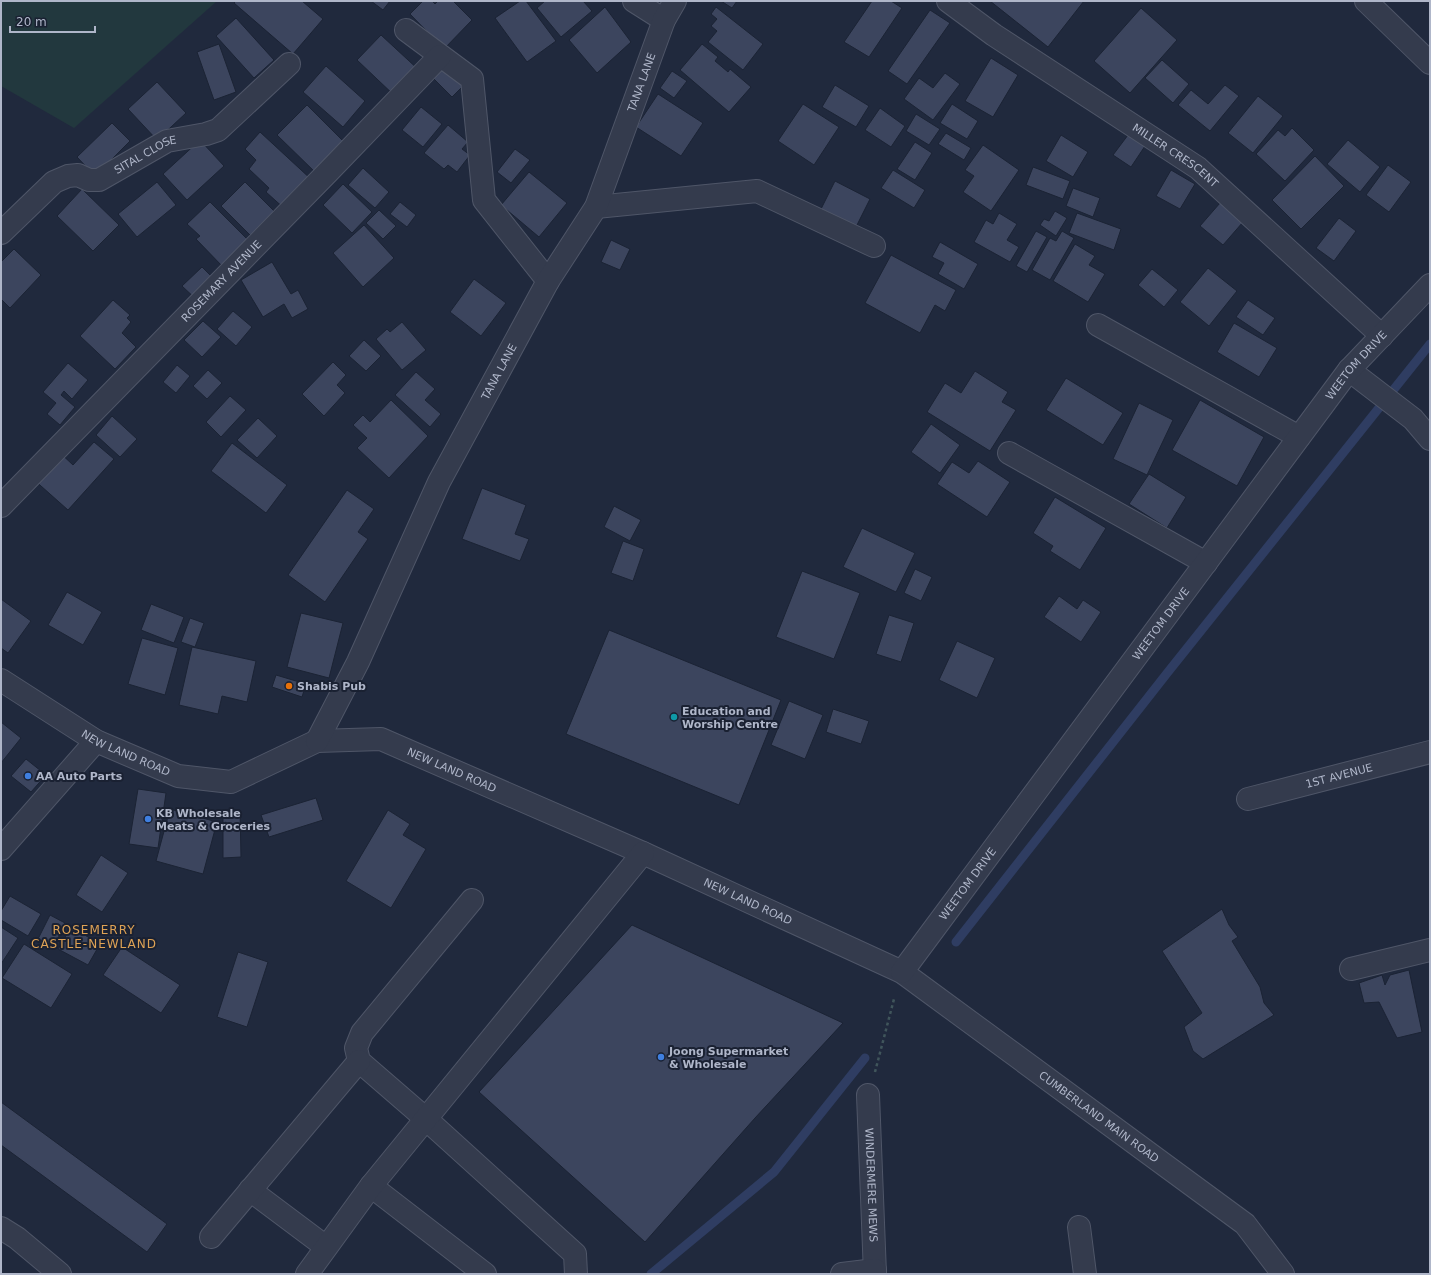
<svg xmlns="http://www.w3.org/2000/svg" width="1431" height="1275" font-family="'DejaVu Sans',sans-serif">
  <rect width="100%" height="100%" fill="#20293d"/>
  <path fill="#22383e" d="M1 1H217L74 128 1 86Z"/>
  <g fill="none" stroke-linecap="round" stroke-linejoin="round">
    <g stroke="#2f3d62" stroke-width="9">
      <path d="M956 942 1168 672 1430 344"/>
      <path d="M651 1274 774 1172 865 1058"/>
    </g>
  </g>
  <g fill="#3c455e" stroke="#1b2334">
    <path d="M236 1H302L323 19 293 54 234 3Z"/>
    <path d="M371 1H390L383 10Z"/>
    <path d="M423 1H432L435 4 438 1H453L472 20 444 49 410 14Z"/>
    <path d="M520 1H526L556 41 527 62 495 18Z"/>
    <path d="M545 1H583L592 11 561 37 537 8Z"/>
    <path d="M721 1H737L732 8Z"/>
    <path d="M872 1H891L902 8 869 57 844 42Z"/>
    <path d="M990 1H1084L1048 47Z"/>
    <path d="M605 7 631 42 597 73 569 40Z"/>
    <path d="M716 7 763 44 743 70 708 42 717 31 711 26 717 19 711 14Z"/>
    <path d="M1141 8 1177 40 1130 93 1094 61Z"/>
    <path d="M930 10 950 23 907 84 888 71Z"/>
    <path d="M236 18 274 60 254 78 216 36Z"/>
    <path d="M381 35 421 72 397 98 357 60Z"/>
    <path d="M219 44 236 92 214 100 197 52Z"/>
    <path d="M702 44 718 57 715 61 728 72 730 69 751 87 729 112 680 70Z"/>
    <path d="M991 58 1018 75 993 117 965 101Z"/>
    <path d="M1162 60 1189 84 1173 103 1145 78Z"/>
    <path d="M448 63 467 82 452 97 433 78Z"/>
    <path d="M326 66 365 101 343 127 303 92Z"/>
    <path d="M672 71 687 81 674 98 660 88Z"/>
    <path d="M945 73 960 84 933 120 904 99 919 78 933 88Z"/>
    <path d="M157 82 186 113 157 140 128 109Z"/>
    <path d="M835 85 869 106 856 127 822 107Z"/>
    <path d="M1225 85 1239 96 1210 131 1178 105 1191 90 1208 104Z"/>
    <path d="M658 94 703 123 681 156 636 127Z"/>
    <path d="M1258 96 1283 116 1253 153 1228 133Z"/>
    <path d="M803 104 839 127 814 165 778 141Z"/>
    <path d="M952 104 978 121 967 139 940 123Z"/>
    <path d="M307 105 346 144 317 174 277 135Z"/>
    <path d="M421 107 442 124 423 147 402 130Z"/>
    <path d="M880 108 905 126 891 147 865 130Z"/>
    <path d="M916 114 940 129 929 145 906 131Z"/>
    <path d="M112 123 130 141 95 176 77 157Z"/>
    <path d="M448 125 468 142 462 149 470 155 457 172 448 165 444 169 424 153Z"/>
    <path d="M1292 128 1314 150 1285 181 1256 154 1278 130 1285 136Z"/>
    <path d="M260 132 313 181 286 210 266 192 269 188 249 169 256 160 245 149Z"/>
    <path d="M946 133 971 148 964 160 938 144Z"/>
    <path d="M1061 135 1088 152 1073 177 1046 161Z"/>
    <path d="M1128 135 1145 146 1131 167 1113 155Z"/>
    <path d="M200 140 224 166 187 200 163 174Z"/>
    <path d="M1348 140 1380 167 1360 192 1327 164Z"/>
    <path d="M915 142 932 153 915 180 897 169Z"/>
    <path d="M983 145 1019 170 991 211 963 192 974 176 965 170Z"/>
    <path d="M515 149 530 160 511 183 497 172Z"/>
    <path d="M1315 156 1344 186 1301 229 1272 200Z"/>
    <path d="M1388 165 1411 182 1389 212 1366 195Z"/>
    <path d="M1033 167 1070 181 1063 199 1026 185Z"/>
    <path d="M363 168 389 192 375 208 348 185Z"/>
    <path d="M893 170 925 190 914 208 881 188Z"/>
    <path d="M1171 170 1195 184 1180 209 1156 196Z"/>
    <path d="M529 172 567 203 539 237 501 205Z"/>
    <path d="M835 181 870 199 856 227 821 209Z"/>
    <path d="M157 182 176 205 137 237 118 214Z"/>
    <path d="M245 182 278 215 254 239 221 206Z"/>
    <path d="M343 184 372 212 352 233 323 205Z"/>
    <path d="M1073 188 1100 198 1093 217 1066 206Z"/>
    <path d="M82 189 119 225 93 251 57 216Z"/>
    <path d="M210 202 249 241 223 267 196 239 200 236 187 224Z"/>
    <path d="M400 202 416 215 407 227 390 214Z"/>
    <path d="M1220 203 1243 222 1223 245 1200 226Z"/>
    <path d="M379 210 396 226 383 239 366 223Z"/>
    <path d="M1055 211 1067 218 1056 236 1040 225 1044 219 1049 221Z"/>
    <path d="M999 213 1017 224 1007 240 1019 247 1010 262 974 242 986 220 993 224Z"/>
    <path d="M1077 213 1121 229 1114 250 1069 233Z"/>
    <path d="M1339 218 1356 231 1334 261 1316 248Z"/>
    <path d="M364 225 394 258 363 287 333 253Z"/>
    <path d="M1036 231 1047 237 1027 272 1016 266Z"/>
    <path d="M1062 231 1074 238 1050 280 1032 270 1050 238 1056 241Z"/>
    <path d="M611 240 630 249 620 270 601 262Z"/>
    <path d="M940 242 978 264 964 289 938 274 944 263 932 257Z"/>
    <path d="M1075 244 1095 256 1089 265 1105 274 1088 302 1053 281Z"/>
    <path d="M14 249 41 275 10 308 1 299V262Z"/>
    <path d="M891 255 956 290 945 311 935 305 920 333 865 303Z"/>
    <path d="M272 262 291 294 298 290 308 309 292 318 284 304 263 317 241 280Z"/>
    <path d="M202 267 217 282 198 301 182 286Z"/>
    <path d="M1208 268 1237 291 1209 326 1180 302Z"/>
    <path d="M1152 269 1178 290 1164 307 1138 285Z"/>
    <path d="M474 279 506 303 481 336 450 312Z"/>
    <path d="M113 300 130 315 127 318 131 322 122 333 136 347 115 369 80 336Z"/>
    <path d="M1248 300 1275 318 1263 335 1236 317Z"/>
    <path d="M233 311 252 327 236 346 217 329Z"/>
    <path d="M203 321 221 337 202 357 184 340Z"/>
    <path d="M402 322 426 350 402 370 376 339 387 329 390 332Z"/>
    <path d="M1234 323 1277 348 1259 377 1217 352Z"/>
    <path d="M364 340 381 356 366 371 349 356Z"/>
    <path d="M333 362 346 375 337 385 345 393 324 416 302 394Z"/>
    <path d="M68 363 88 380 72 399 64 391 61 395 75 407 60 425 47 414 56 403 43 392Z"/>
    <path d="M177 365 190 376 176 393 163 382Z"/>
    <path d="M208 370 222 383 207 399 193 386Z"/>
    <path d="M975 371 1008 392 1002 402 1016 410 990 451 927 412 945 383 961 393Z"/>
    <path d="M416 372 435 389 425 400 441 414 430 427 395 395Z"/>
    <path d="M1066 378 1123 413 1103 445 1046 410Z"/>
    <path d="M230 396 246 410 221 437 206 422Z"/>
    <path d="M391 400 428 436 389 478 357 448 367 438 353 425 363 415 370 422Z"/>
    <path d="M1200 400 1264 437 1237 486 1172 450Z"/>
    <path d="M1139 403 1173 420 1147 475 1113 459Z"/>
    <path d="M112 416 137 439 120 457 96 435Z"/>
    <path d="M258 418 277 436 257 458 237 440Z"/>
    <path d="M931 424 960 445 940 473 911 452Z"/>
    <path d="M94 442 114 459 68 510 32 478 57 450 73 465Z"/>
    <path d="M232 443 287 485 266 513 211 471Z"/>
    <path d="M978 461 1010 482 987 517 937 484 952 462 969 473Z"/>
    <path d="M1149 474 1186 497 1167 528 1129 504Z"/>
    <path d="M482 488 526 505 515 534 529 539 520 561 462 539Z"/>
    <path d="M347 490 374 509 358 532 368 539 325 602 288 575Z"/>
    <path d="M1055 497 1106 528 1080 570 1050 551 1053 546 1033 533Z"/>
    <path d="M614 506 641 520 630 541 604 527Z"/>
    <path d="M862 528 915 553 896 592 843 567Z"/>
    <path d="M623 541 644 549 633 581 611 573Z"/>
    <path d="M915 569 932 577 921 601 904 593Z"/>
    <path d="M802 571 860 593 834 659 776 637Z"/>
    <path d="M67 592 102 612 83 645 48 625Z"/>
    <path d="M1059 596 1077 609 1083 600 1101 612 1081 642 1044 617Z"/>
    <path d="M1 599 31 621 8 653 1 648Z"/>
    <path d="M151 604 184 617 174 643 141 630Z"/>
    <path d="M301 613 343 623 329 678 287 667Z"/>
    <path d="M889 615 914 623 901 662 876 654Z"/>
    <path d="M190 618 204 623 195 647 181 642Z"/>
    <path d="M609 630 781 700 739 805 566 734Z"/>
    <path d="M142 638 178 648 165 695 128 684Z"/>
    <path d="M957 641 995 658 977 698 939 680Z"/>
    <path d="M192 647 256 661 247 702 222 696 218 714 179 705Z"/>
    <path d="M276 675 306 684 302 697 272 687Z"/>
    <path d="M789 701 823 715 805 759 771 745Z"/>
    <path d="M833 709 869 721 861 744 826 732Z"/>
    <path d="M1 722 21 738 1 763Z"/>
    <path d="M26 759 46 775 31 792 11 776Z"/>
    <path d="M138 789 166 793 158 848 129 844Z"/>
    <path d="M316 798 323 820 269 837 261 815Z"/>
    <path d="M170 809 217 822 203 874 156 861Z"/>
    <path d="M223 810H240L241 857 223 858Z"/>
    <path d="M388 810 410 824 403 835 426 849 391 908 346 881Z"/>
    <path d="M101 855 128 873 102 912 76 895Z"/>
    <path d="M10 896 41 914 28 936 1 920V911Z"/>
    <path d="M1222 909 1229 925 1238 937 1232 941 1260 987 1264 1003 1274 1015 1203 1059 1193 1051 1184 1027 1202 1013 1162 951Z"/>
    <path d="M50 915 65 923 54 947 38 939Z"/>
    <path d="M632 925 843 1023 755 1118 645 1242 479 1092Z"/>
    <path d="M1 927 18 938 1 964Z"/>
    <path d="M71 927 100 944 88 965 58 949Z"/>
    <path d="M24 944 72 974 51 1008 2 978Z"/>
    <path d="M122 947 180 985 161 1013 103 975Z"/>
    <path d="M238 952 268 962 247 1027 217 1017Z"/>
    <path d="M1409 970 1422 1032 1397 1038 1379 1002 1364 1003 1359 983 1382 975 1385 985 1390 975Z"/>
    <path d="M1 1102 167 1224 147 1252 1 1145Z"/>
  </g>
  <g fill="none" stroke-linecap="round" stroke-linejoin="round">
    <defs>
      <g id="minor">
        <path d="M634 1 664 20"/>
        <path id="s1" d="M948 1 994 35 1198 168 1382 336"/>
        <path d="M1366 1 1430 63"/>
        <path d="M406 30 472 79 484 200 548 281"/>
        <path d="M596 207 757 191 874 246"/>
        <path id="s2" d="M1 233 54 182 68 176 78 175 89 180H99L167 141 206 134 218 130 289 64"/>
        <path d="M1098 325 1299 437"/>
        <path d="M1349 370 1413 419 1430 439"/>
        <path d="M1009 453 1206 563"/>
        <path id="s3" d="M1 506 328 172 440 56"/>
        <path id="s4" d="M1 680 96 741 178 776 231 782 317 741 381 739 643 853 902 972 1245 1224 1283 1274"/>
        <path id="s5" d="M317 741 358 662 439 482 548 281 596 207 664 20 675 1"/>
        <path id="s6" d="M1248 799 1430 752"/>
        <path d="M1 849 96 741"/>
        <path d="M472 900 362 1033 356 1048 359 1061 426 1119 575 1254 576 1274"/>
        <path d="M1351 969 1430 950"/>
        <path id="s7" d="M902 972 1349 370 1430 285"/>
        <path id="s8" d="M868 1095 875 1274"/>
        <path d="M371 1186 485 1274"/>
        <path d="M250 1190 326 1247"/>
        <path d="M1079 1227 1085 1274"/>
        <path d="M1 1228 17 1238 60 1274"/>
        <path d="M211 1237 359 1061"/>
        <path d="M307 1274 371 1186 643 853"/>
        <path d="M842 1274 875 1270"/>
      </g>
    </defs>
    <use href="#minor" stroke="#4f5668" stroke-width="24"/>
    <path stroke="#40555b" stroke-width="2.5" stroke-dasharray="3 3" stroke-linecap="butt" d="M875 1072 894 999"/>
    <use href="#minor" stroke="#343b4d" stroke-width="22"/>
  </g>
  <circle fill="#e8710a" stroke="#1a2132" stroke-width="1.5" cx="289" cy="686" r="4"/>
  <circle fill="#0f9aa8" stroke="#1a2132" stroke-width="1.5" cx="674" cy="717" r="4"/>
  <g fill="#3f7fe0" stroke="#1a2132" stroke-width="1.5">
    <circle cx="28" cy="776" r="4"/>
    <circle cx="148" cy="819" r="4"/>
    <circle cx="661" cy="1057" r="4"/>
  </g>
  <g text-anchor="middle" stroke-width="4" stroke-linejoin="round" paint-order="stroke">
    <g font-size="11" fill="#afb6c9" stroke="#1a2132">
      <text dy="4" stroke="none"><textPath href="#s5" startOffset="736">TANA LANE</textPath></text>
      <text dy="4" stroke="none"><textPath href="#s2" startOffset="174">SITAL CLOSE</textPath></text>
      <text dy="4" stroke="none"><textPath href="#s1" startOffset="275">MILLER CRESCENT</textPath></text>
      <text dy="4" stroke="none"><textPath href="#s3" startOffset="315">ROSEMARY AVENUE</textPath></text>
      <text dy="4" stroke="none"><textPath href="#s7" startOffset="758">WEETOM DRIVE</textPath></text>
      <text dy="4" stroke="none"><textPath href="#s5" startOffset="412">TANA LANE</textPath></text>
      <text dy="4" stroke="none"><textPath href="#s7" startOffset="434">WEETOM DRIVE</textPath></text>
      <text dy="4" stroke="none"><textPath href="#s4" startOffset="145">NEW LAND ROAD</textPath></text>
      <text dy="4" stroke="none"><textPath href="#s4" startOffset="492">NEW LAND ROAD</textPath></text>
      <text dy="4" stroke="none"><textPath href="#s6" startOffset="94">1ST AVENUE</textPath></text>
      <text dy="4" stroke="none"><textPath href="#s7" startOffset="110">WEETOM DRIVE</textPath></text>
      <text dy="4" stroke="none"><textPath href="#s4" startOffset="816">NEW LAND ROAD</textPath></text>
      <text dy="4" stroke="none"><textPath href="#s4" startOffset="1230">CUMBERLAND MAIN ROAD</textPath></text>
      <text dy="4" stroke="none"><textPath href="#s8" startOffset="90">WINDERMERE MEWS</textPath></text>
    </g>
    <g font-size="11" font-weight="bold" fill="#afb6c9" stroke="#1a2132" text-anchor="start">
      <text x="297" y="690">Shabis Pub</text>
      <text x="682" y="715">Education and<tspan x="682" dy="13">Worship Centre</tspan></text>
      <text x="36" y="780">AA Auto Parts</text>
      <text x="156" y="817">KB Wholesale<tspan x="156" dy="13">Meats &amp; Groceries</tspan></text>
      <text x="669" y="1055">Joong Supermarket<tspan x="669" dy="13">&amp; Wholesale</tspan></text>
    </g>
    <g font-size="12" letter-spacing="1" fill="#dea255" stroke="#1a2132">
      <text x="94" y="934">ROSEMERRY<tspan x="94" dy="14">CASTLE-NEWLAND</tspan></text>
    </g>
  </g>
  <rect width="1431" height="1275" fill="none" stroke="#afb6c9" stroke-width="4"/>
  <path d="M10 26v6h85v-6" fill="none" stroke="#afb6c9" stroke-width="2"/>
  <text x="16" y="26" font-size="12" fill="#afb6c9" stroke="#1a2132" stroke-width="3" paint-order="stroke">20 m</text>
</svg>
